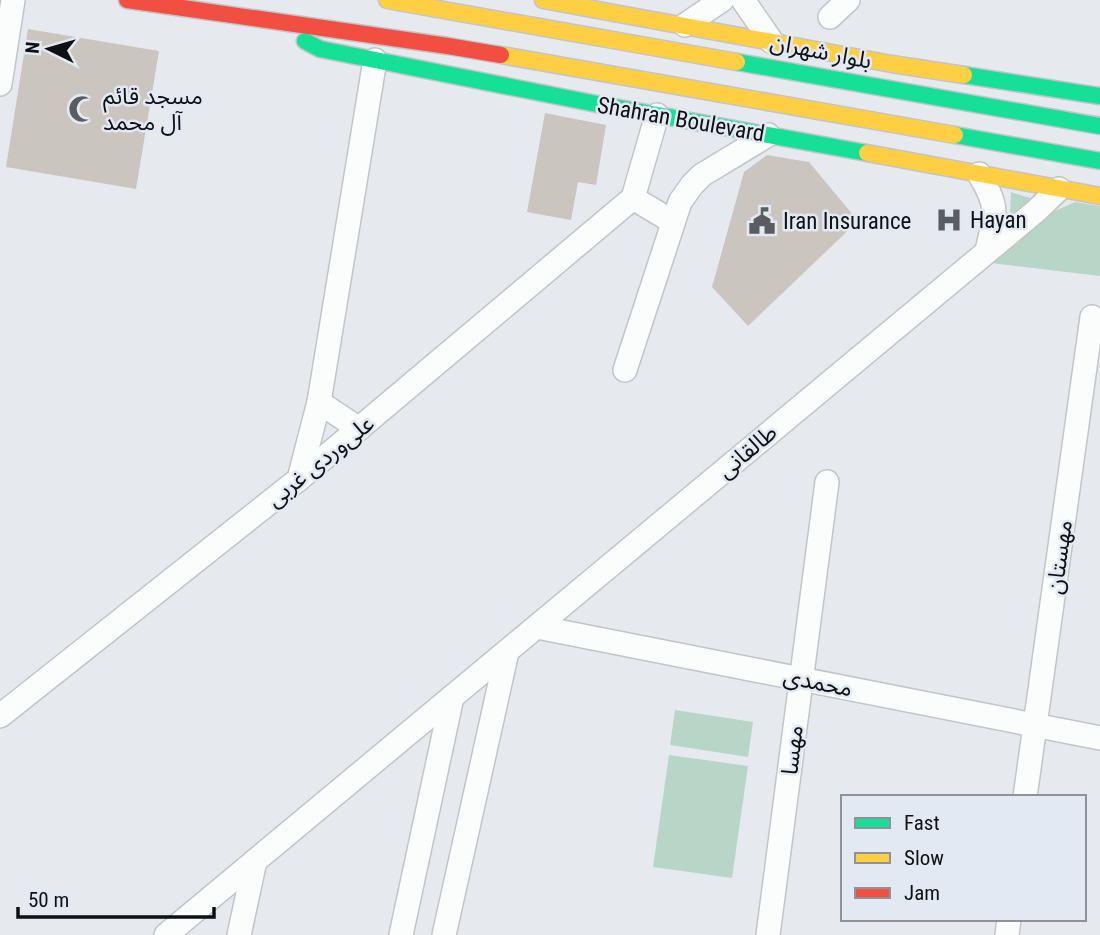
<svg xmlns="http://www.w3.org/2000/svg" width="1100" height="935" font-family="'Roboto Condensed','Noto Sans Arabic',sans-serif">
  <rect width="100%" height="100%" fill="#e6eaee"/>
  <g fill="#b7d6c8">
    <path d="M1011 192 1036 200 1004 228 1002 224 1010 214Z"/>
    <path d="M1075 202 1100 206V276L991 263 1046 215Z"/>
    <path d="M675 710 753 722 748 757 670 745Z"/>
    <path d="M669 755 748 766 732 878 653 867Z"/>
  </g>
  <g fill="#cac5bf">
    <path d="M28 29 159 51 136 189 6 167Z"/>
    <path d="M545 113 606 125 596 185 578 182 571 220 527 212Z"/>
    <path d="M767 155 809 162 858 221 748 326 712 287 744 172Z"/>
  </g>
  <g fill="none" stroke-linecap="round" stroke-linejoin="round">
    <defs>
      <g id="street">
        <path d="M743 0 772 42"/>
        <path d="M830 17 848 0"/>
        <path d="M685 25 722 0"/>
        <path d="M0 84 13 0"/>
        <path d="M979 174C1000 208 995 214 987 251"/>
        <path d="M633 198 673 222"/>
        <path d="M625 370 680 202 692 185 702 175 768 135"/>
        <path d="M319 402 359 429"/>
        <path d="M299 479 319 402 375 60"/>
        <path d="M537 627 1100 738"/>
        <path d="M0 716 299 479 633 198 657 115"/>
        <path d="M1025 797 1092 317"/>
        <path d="M166 935 1036 211 1059 189"/>
        <path d="M239 935 255 861"/>
        <path d="M401 935 452 697"/>
        <path d="M444 935 507 652"/>
        <path d="M768 935 827 482"/>
        <path d="M1007 935 1009 919"/>
      </g>
      <g id="fast">
        <path d="M305 41 320 49 597 104 867 153"/>
        <path d="M737 62 1100 126"/>
        <path d="M964 75 1100 96"/>
        <path d="M955 135 1100 161"/>
      </g>
      <g id="slow">
        <path d="M387 0 737 62"/>
        <path d="M543 0 892 64 964 75"/>
        <path d="M501 55 955 135"/>
        <path d="M867 153 1100 196"/>
      </g>
      <path id="jam" d="M127 0 448 46 501 55"/>
    </defs>
    <use href="#street" stroke="#c2c5c8" stroke-width="26"/>
    <use href="#fast" stroke="#c2c5c8" stroke-width="19"/>
    <use href="#slow" stroke="#c2c5c8" stroke-width="19"/>
    <use href="#jam" stroke="#c2c5c8" stroke-width="19"/>
    <use href="#street" stroke="#fbfcfc" stroke-width="23"/>
    <use href="#fast" stroke="#16e098" stroke-width="16"/>
    <use href="#slow" stroke="#ffcf43" stroke-width="16"/>
    <use href="#jam" stroke="#f24e42" stroke-width="16"/>
  </g>
  <defs>
    <symbol id="mosque-bare" viewBox="-9 -9 18 18"><path d="M3.5-4.9A6 6 0 1 0 3.5 4.9A5 5 0 1 1 3.5-4.9Z" fill="#5a5c60" stroke="#e3e9f2" stroke-width="2.5" paint-order="stroke"/></symbol>
    <symbol id="hospital-bare" viewBox="-9 -9 18 18"><path d="M-5-5h3v3.5h4V-5h3V5h-3V1.5h-4V5h-3Z" fill="#5a5c60" stroke="#e3e9f2" stroke-width="2.5" paint-order="stroke"/></symbol>
    <symbol id="civic-bare" viewBox="-9 -9 18 18"><path d="M-.6-6.5H3V-4.5H.6V-3L4-1V1h2V6H-6V1h2V-1L-.6-3ZM-1.2 2.5V6h2.4V2.5Z" fill="#5a5c60" stroke="#e3e9f2" stroke-width="2.5" paint-order="stroke"/></symbol>
  </defs>
  <g fill-rule="evenodd">
    <use href="#mosque-bare" x="63" y="90" width="38" height="38"/>
    <use href="#hospital-bare" x="930" y="201" width="38" height="38"/>
    <use href="#civic-bare" x="743" y="202" width="38" height="38"/>
  </g>
  <g text-anchor="middle" stroke-width="5" stroke-linejoin="round" paint-order="stroke">
    <g font-size="23" fill="#0e1013" stroke="#e3e9f2">
      <text transform="translate(821 51) rotate(11)" y="8">بلوار شهران</text>
      <text transform="translate(681 119) rotate(10)" y="8">Shahran Boulevard</text>
      <text transform="translate(747 451) rotate(-40)" y="8">طالقانی</text>
      <text transform="translate(320 461) rotate(-39)" y="8">علی‌وردی غربی</text>
      <text transform="translate(1059 557) rotate(-82)" y="8">مهستان</text>
      <text transform="translate(818 682) rotate(11)" y="8">محمدی</text>
      <text transform="translate(792 750) rotate(-83)" y="8">مهسا</text>
    </g>
    <g font-size="23" fill="#0e1013" stroke="#e3e9f2" text-anchor="start">
      <text x="103" y="104">مسجد قائم<tspan x="103" dy="26">آل محمد</tspan></text>
      <text x="970" y="228">Hayan</text>
      <text x="783" y="229">Iran Insurance</text>
    </g>
  </g>
  <rect x="841" y="795" width="245" height="126" fill="#e3e9f2" stroke="#8e9299" stroke-width="2"/>
  <rect x="855" y="818" width="35" height="10" fill="#16e098" stroke="#8e9299" stroke-width="2"/>
  <text x="904" y="830" font-size="21" fill="#0e1013">Fast</text>
  <rect x="855" y="853" width="35" height="10" fill="#ffcf43" stroke="#8e9299" stroke-width="2"/>
  <text x="904" y="865" font-size="21" fill="#0e1013">Slow</text>
  <rect x="855" y="888" width="35" height="10" fill="#f24e42" stroke="#8e9299" stroke-width="2"/>
  <text x="904" y="900" font-size="21" fill="#0e1013">Jam</text>
  <g transform="translate(49 49) rotate(275)" stroke="#e3e9f2" stroke-width="5" paint-order="stroke">
  <path d="M0-5L12 26L0 18L-12 26Z" fill="#0e1013"/>
  <text y="-10" font-size="19" font-weight="bold" text-anchor="middle" fill="#0e1013">N</text>
  </g>
  <path d="M18 907v10h196v-10" fill="none" stroke="#0e1013" stroke-width="3.5"/>
  <text x="28" y="907" font-size="21" fill="#0e1013" stroke="#e3e9f2" stroke-width="5" paint-order="stroke">50 m</text>
</svg>
